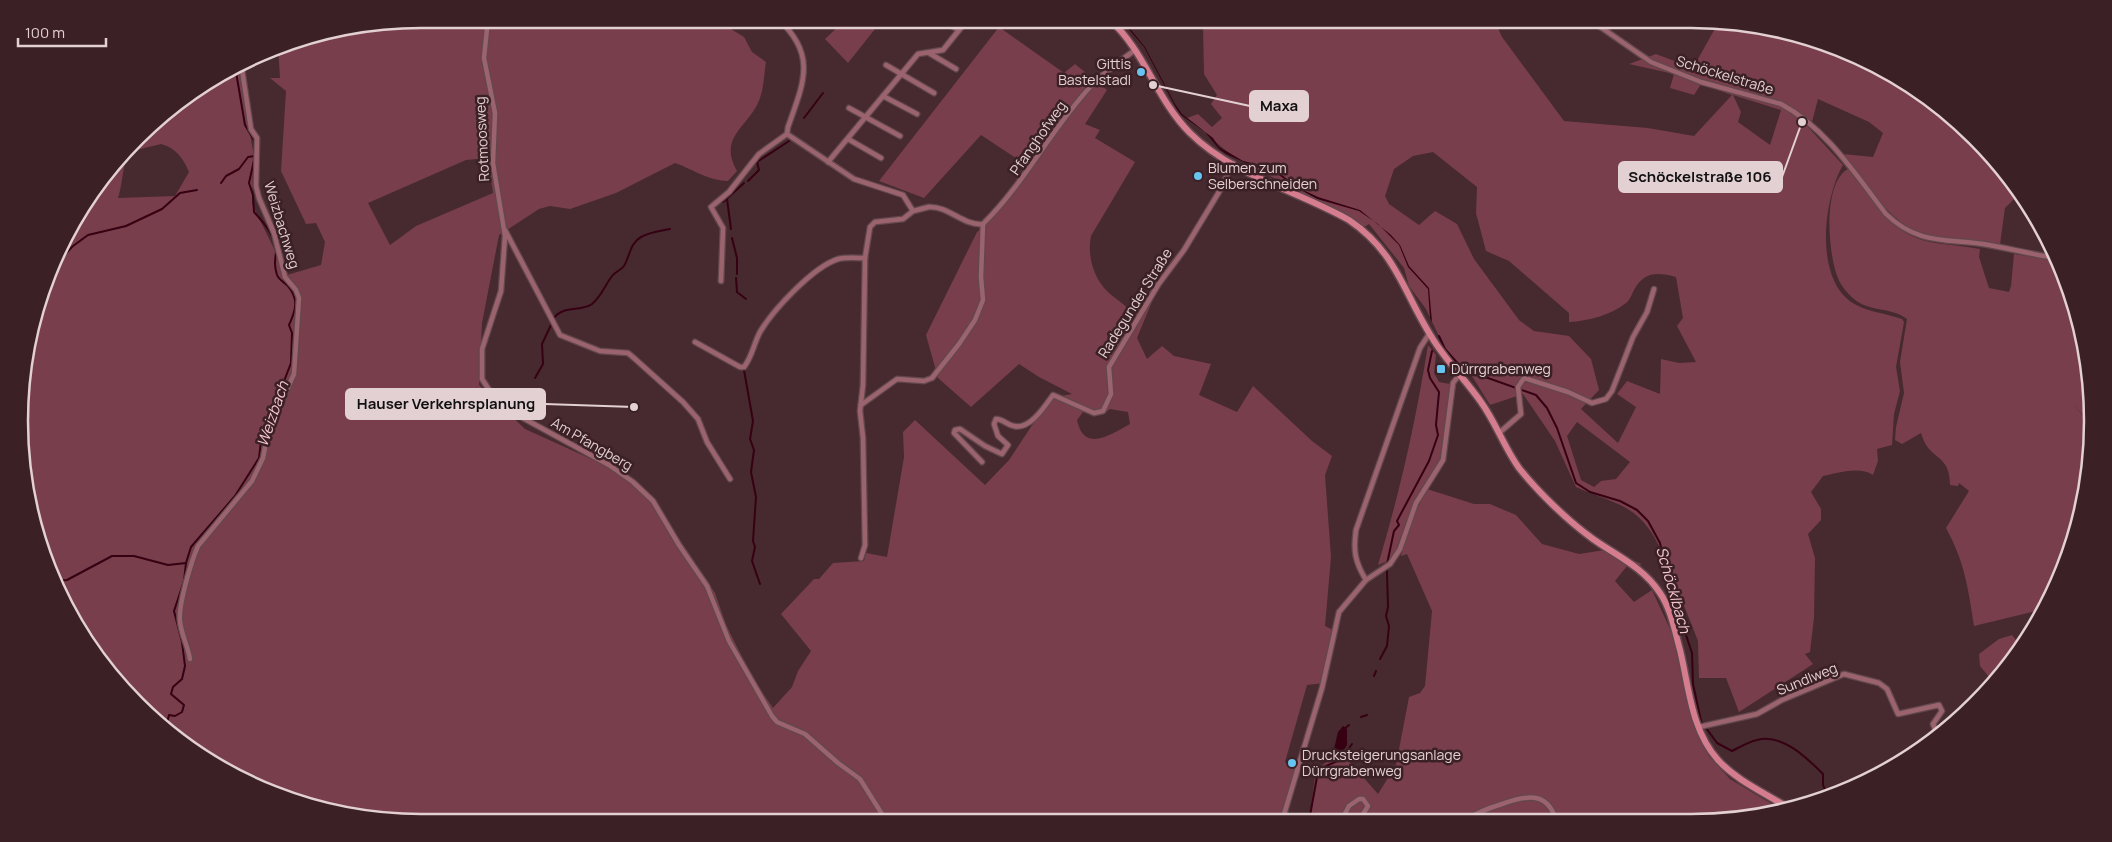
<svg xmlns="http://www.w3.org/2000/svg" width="2112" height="842" font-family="Manrope,sans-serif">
  <rect width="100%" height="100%" fill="#462a2f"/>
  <g fill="#783e4b" fill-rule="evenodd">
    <path d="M421 19H721L731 29 744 37 752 52 766 62C764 74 764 87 760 98 750 127 717 136 737 171L728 181C706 180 695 170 675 163L616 193 570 209 550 206 539 209 499 235 482 323 479 385 525 429 631 477 670 525 715 593 726 625 753 679 773 708 792 687 798 671 811 651 781 614 814 579H819L833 563 864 561 866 553 887 557 904 457 903 432 915 420 985 485 1009 460 1050 398 1072 394 1039 377 1019 364 971 407 938 378 926 335 977 232 986 225 1031 168 981 135 924 198 879 181 999 27 1064 73 1075 64 1107 90 1085 124 1100 130 1095 138 1135 162 1091 236C1087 254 1093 277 1107 291 1115 299 1127 305 1133 315L1149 293 1156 292 1137 338 1147 359 1162 346 1174 356 1211 364 1199 395 1237 412 1253 386 1312 441 1332 456 1325 475 1331 557 1325 626 1333 630 1324 683 1307 685 1285 762 1297 772 1283 821 569 823 568 820 556 823H421L292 802 176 740 86 644 49 575 27 500 22 368 40 292 73 220 128 153C122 168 123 183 118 198L175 196 189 172C183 158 176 148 161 144L128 152 156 118 220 73 238 64 253 151 252 204 287 275 321 265 325 242 316 223 306 224 281 171 286 91 270 78H280L278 46 291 40ZM488 158 493 193 416 226 390 245 368 203 466 160ZM1110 409 1128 412 1130 424C1110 435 1084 453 1077 420L1083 412 1105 413Z"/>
    <path d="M846 19H883L848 63 825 39Z"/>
    <path d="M1200 19H1494L1502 37 1564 121 1648 128 1694 136 1732 95 1701 84 1694 95 1670 88 1674 74 1629 64 1656 54 1693 68 1718 23 1820 40 1892 73 1956 118 2010 176 2020 193 2005 208 2000 244C1978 240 1956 240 1935 237 1893 231 1868 185 1843 154L1873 157 1883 133 1869 122 1818 99 1812 122 1807 126 1843 165C1824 198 1814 276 1851 302 1866 312 1885 313 1902 319L1904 322 1896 367 1900 391 1894 414 1892 445 1877 449 1878 461 1873 475C1859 466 1839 473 1823 476L1811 492 1821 509V520L1808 534 1815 558 1814 618 1810 652 1805 654 1813 664 1739 712 1726 678H1699L1698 641 1677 588 1665 548H1660C1639 504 1617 505 1576 487L1555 441 1523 394 1490 405 1472 376 1445 349 1426 309 1409 286 1404 268 1369 224 1364 227 1248 164 1279 174C1275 165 1251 165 1241 160 1220 149 1206 131 1187 118L1198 114 1212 127 1222 118 1211 104 1217 95 1204 74 1203 27ZM1733 95 1781 110 1770 145 1738 122 1741 112ZM1433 152 1477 187 1476 213 1486 251 1509 261 1569 313V322C1588 321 1611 315 1626 303 1630 300 1632 294 1634 290 1644 271 1658 272 1676 277L1683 318 1677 326 1696 362 1679 363 1661 359 1660 394 1627 381 1617 394 1636 407 1618 443 1581 409 1599 390 1591 359 1569 336 1534 331 1519 320 1474 259 1457 224 1435 211 1419 225 1389 204 1385 196 1394 169 1413 156ZM1577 422 1630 462 1616 479 1601 481 1594 487 1581 480 1567 436Z"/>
    <path d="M1848 169C1861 179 1872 198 1882 211 1912 249 1939 241 1980 249L1979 257 1989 288 2009 292 2011 286 2014 254 2059 261 2079 317 2092 394 2091 424 2072 403 2091 425 2090 473 2072 550 2040 616V610L1974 626C1968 588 1965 563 1946 528L1969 491 1959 483 1958 486 1950 485C1950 452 1929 462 1921 433L1902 444 1895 440 1896 427 1904 393 1900 362 1907 319C1892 307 1869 312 1854 299 1847 293 1841 286 1838 278 1828 255 1822 183 1848 169Z"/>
    <path d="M1428 345 1436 355 1434 373 1439 382 1450 384 1440 460 1424 485 1406 522 1393 559 1378 565C1400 492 1416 420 1428 345Z"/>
    <path d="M1427 489 1474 504H1490L1516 515 1542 544 1579 554 1605 550 1642 564 1633 567 1627 566 1615 581 1634 602 1652 590 1671 631 1695 729 1709 756 1730 779 1780 809 1744 820 1309 821 1316 770 1331 759 1348 760 1378 794 1396 765 1409 697 1420 693 1425 686 1432 611 1407 554 1401 556 1412 519Z"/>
    <path d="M2012 635 2019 644 1996 667 1990 678 1980 666 1979 654 1999 639Z"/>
  </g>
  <g fill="#360113">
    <path d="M1120 19 1123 20 1145 47 1175 104 1182 114 1213 138 1219 147 1243 161 1274 169 1299 188 1318 197 1360 210 1391 235 1400 245 1409 266 1429 288 1432 322 1439 336 1430 318 1428 289 1408 267 1399 245 1378 224 1359 211 1317 199 1299 189 1273 171 1253 166 1226 154 1219 149 1205 132 1181 115 1176 108 1144 47Z"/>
    <path d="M1343 726 1347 729V745L1339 757 1334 749 1338 732Z"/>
  </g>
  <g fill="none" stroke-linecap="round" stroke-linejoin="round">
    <g stroke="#360113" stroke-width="2">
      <path d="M889 26 894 19"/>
      <path d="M804 118 823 93"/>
      <path d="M748 181 759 170 757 162 789 141"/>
      <path d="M221 183 226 176 239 169 248 157 255 156"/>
      <path d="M727 199 731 229"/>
      <path d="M723 202 744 183"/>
      <path d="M732 238 737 258V274"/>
      <path d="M49 271 73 246 88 235 126 226 162 209 180 193 197 190"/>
      <path d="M736 278 737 292 746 299"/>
      <path d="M554 318C563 305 581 312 592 304 602 296 605 285 612 276 615 272 621 270 624 266 630 256 630 243 641 237 650 232 661 231 670 229"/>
      <path d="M1439 336 1445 349 1459 365 1471 372 1536 395 1547 408 1557 428 1576 483 1590 492 1620 501 1637 510 1648 521 1660 543 1668 581 1692 653 1693 684 1701 721 1717 743 1732 751C1740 747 1748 742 1757 740 1782 733 1807 758 1823 774V785L1827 795"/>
      <path d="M744 370 753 421 750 439 754 450 751 472 756 497 753 541 755 547 752 561 760 584"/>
      <path d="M535 378 543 364 542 344 551 325"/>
      <path d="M1387 564 1394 531 1399 525 1397 521 1429 461 1438 435 1436 425 1439 392 1430 378 1428 370 1432 351"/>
      <path d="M53 581 67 580 112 556H134L168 565 186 563"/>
      <path d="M1380 659 1387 646 1389 626 1386 616 1388 607 1387 571"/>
      <path d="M1374 676 1376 671"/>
      <path d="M1361 717 1367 715"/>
      <path d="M1344 729 1349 725"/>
      <path d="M171 734 167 723 169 715 175 716 182 712 184 705 171 694 173 687 182 679 185 666 182 642 174 611 184 581 186 563 191 547 235 496 259 458 261 441 291 363 292 333 289 325C296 310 299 299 288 286 284 282 279 280 277 275 274 266 275 260 276 252 276 236 263 222 254 212L253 195 249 183 255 156 254 140 245 125 235 66"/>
      <path d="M1335 762 1337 753"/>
      <path d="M1309 821 1317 777 1326 766 1340 760 1352 744"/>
    </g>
    <defs>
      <g id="street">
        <path d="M488 19 484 58 495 113 493 163 505 236 501 291 482 349V379L493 396 512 412 609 465 633 482 653 501 679 545 707 586 729 641 772 716 777 722 805 734 838 763 860 779 887 822"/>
        <path d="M778 19C818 55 803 84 788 127L787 134 854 179 903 195 913 211 903 219 875 222 870 227 865 258 863 385 860 411 863 438 865 545 861 558"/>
        <path d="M939 19 959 30"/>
        <path d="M1589 19 1651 62 1701 82 1781 104C1826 128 1856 175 1886 214 1919 246 1948 238 1989 245 2012 249 2034 255 2057 258"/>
        <path d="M929 53 956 69"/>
        <path d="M886 65 934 93"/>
        <path d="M883 96 917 114"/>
        <path d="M849 108 900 136"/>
        <path d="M848 139 881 158"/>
        <path d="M828 162 918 54 943 50 968 19"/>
        <path d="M913 211C918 210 924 208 929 207 949 206 963 226 983 224 1025 183 1051 129 1091 86 1104 72 1120 61 1135 50"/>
        <path d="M505 230 560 335 600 351 628 353 634 358 683 402 698 419 707 442 730 479"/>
        <path d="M721 281 723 228 711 207 729 192 759 154 787 134"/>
        <path d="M695 342 740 367H744C752 357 754 343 760 332 773 310 813 267 838 259 846 257 857 258 865 258"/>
        <path d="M861 405 897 379 924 381 932 378 959 344 975 320 983 300 981 277 983 224"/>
        <path d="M1499 433 1521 414 1518 387 1524 378 1568 392 1592 403 1606 399 1612 391 1633 337 1647 312 1654 289"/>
        <path d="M982 462 954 433 955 430 960 429 985 446 1002 454 1008 445 998 436 994 424 996 419C1003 419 1007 425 1014 426 1030 430 1045 406 1053 395L1094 413 1103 411 1111 394 1109 367 1158 285 1184 250 1219 192 1233 163"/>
        <path d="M1366 580C1355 562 1353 551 1356 530L1420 348 1429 334"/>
        <path d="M190 659C188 646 181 634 180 621 178 606 191 562 198 546L252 481 263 458 268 432 294 374 299 298 296 290 285 277 274 233 259 198 256 186 257 138 251 129 241 63"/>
        <path d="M1699 727 1757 714 1782 700 1844 674 1879 683 1887 689 1898 714 1939 705 1942 711 1933 724 1936 731 1943 732 1958 721"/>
        <path d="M1466 820C1476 813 1489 808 1502 804 1525 796 1547 790 1556 820"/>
        <path d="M1282 821 1322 688 1339 612 1366 580 1390 564 1400 549 1416 503 1443 460 1453 383 1459 375"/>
        <path d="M1341 821 1349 806 1359 799H1363L1368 806 1359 821"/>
      </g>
      <path id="secondary" d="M1109 19C1145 51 1156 99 1190 133 1232 175 1298 191 1349 220 1396 252 1403 291 1431 336 1445 360 1465 379 1481 402 1496 423 1504 447 1519 468 1538 492 1568 521 1593 539 1617 556 1643 567 1660 593 1671 609 1675 632 1680 650 1689 687 1691 730 1718 760 1736 780 1765 793 1787 807"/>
    </defs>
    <use href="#street" stroke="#62484d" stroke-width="7"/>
    <use href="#secondary" stroke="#62484d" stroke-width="9"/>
    <use href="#street" stroke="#9b636e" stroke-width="4.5"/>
    <use href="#secondary" stroke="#d57c8f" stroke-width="6"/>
  </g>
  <g fill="#67c4f0" stroke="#3b2025" stroke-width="2">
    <circle cx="1141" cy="72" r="5"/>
    <circle cx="1198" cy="176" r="5"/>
    <rect x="1436" y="364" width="10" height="10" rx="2.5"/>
    <circle cx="1292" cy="763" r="5"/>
  </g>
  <g text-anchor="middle" stroke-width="5" stroke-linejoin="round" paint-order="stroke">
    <g font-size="14" fill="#e3d0d3" stroke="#3b2025" text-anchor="start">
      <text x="1131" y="69" text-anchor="end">Gittis<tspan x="1131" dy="16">Bastelstadl</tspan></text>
      <text x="1208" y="173">Blumen zum<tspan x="1208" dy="16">Selberschneiden</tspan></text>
      <text x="1451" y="374">Dürrgrabenweg</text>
      <text x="1302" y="760">Drucksteigerungsanlage<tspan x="1302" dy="16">Dürrgrabenweg</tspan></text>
    </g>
    <g font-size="14" fill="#e3d0d3" stroke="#3b2025">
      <text transform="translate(1725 75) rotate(17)" y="5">Schöckelstraße</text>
      <text transform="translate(1038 138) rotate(-55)" y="5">Pfanghofweg</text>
      <text transform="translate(482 139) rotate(-93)" y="5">Rotmoosweg</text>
      <text transform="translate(282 225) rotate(73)" y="5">Weizbachweg</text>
      <text transform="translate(1135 303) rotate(-58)" y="5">Radegunder Straße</text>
      <text transform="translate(592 444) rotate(30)" y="5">Am Pfangberg</text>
      <text transform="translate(1807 679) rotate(-22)" y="5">Sundlweg</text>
    </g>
    <g font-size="15" font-style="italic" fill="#f6c8d0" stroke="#3b2025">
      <text transform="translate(273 414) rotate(-71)" y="5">Weizbach</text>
      <text transform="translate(1673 590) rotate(74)" y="5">Schöcklbach</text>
    </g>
  </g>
  <path d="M0 0H2112V842H0ZM421 28H1691A393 393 0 0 1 2084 421V421A393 393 0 0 1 1691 814H421A393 393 0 0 1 28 421V421A393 393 0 0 1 421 28Z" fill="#3b2025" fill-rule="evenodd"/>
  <path fill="none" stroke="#e3d0d3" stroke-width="2.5" d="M421 28H1691A393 393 0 0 1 2084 421V421A393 393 0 0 1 1691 814H421A393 393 0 0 1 28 421V421A393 393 0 0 1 421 28Z"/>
  <path fill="none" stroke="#e3d0d3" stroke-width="2" d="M1153 85L1250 106M1802 122L1782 177M634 407L545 404"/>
  <g fill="#e3d0d3" stroke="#3b2025" stroke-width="2">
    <circle cx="1153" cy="85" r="5"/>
    <circle cx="1802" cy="122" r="5"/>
    <circle cx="634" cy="407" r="5"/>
  </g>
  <g fill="#e3d0d3" stroke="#e3d0d3" stroke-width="2">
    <rect x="1250" y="91" width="58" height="30" rx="5"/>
    <rect x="1619" y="162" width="163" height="30" rx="5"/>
    <rect x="346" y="389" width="199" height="30" rx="5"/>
  </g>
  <g font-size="15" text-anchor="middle" font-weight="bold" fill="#111">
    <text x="1279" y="111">Maxa</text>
    <text x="1700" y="182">Schöckelstraße 106</text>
    <text x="446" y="409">Hauser Verkehrsplanung</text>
  </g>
  <path d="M18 38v8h88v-8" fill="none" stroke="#e3d0d3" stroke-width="2.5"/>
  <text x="25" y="38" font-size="15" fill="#e3d0d3" stroke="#3b2025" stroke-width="4" paint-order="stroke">100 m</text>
</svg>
